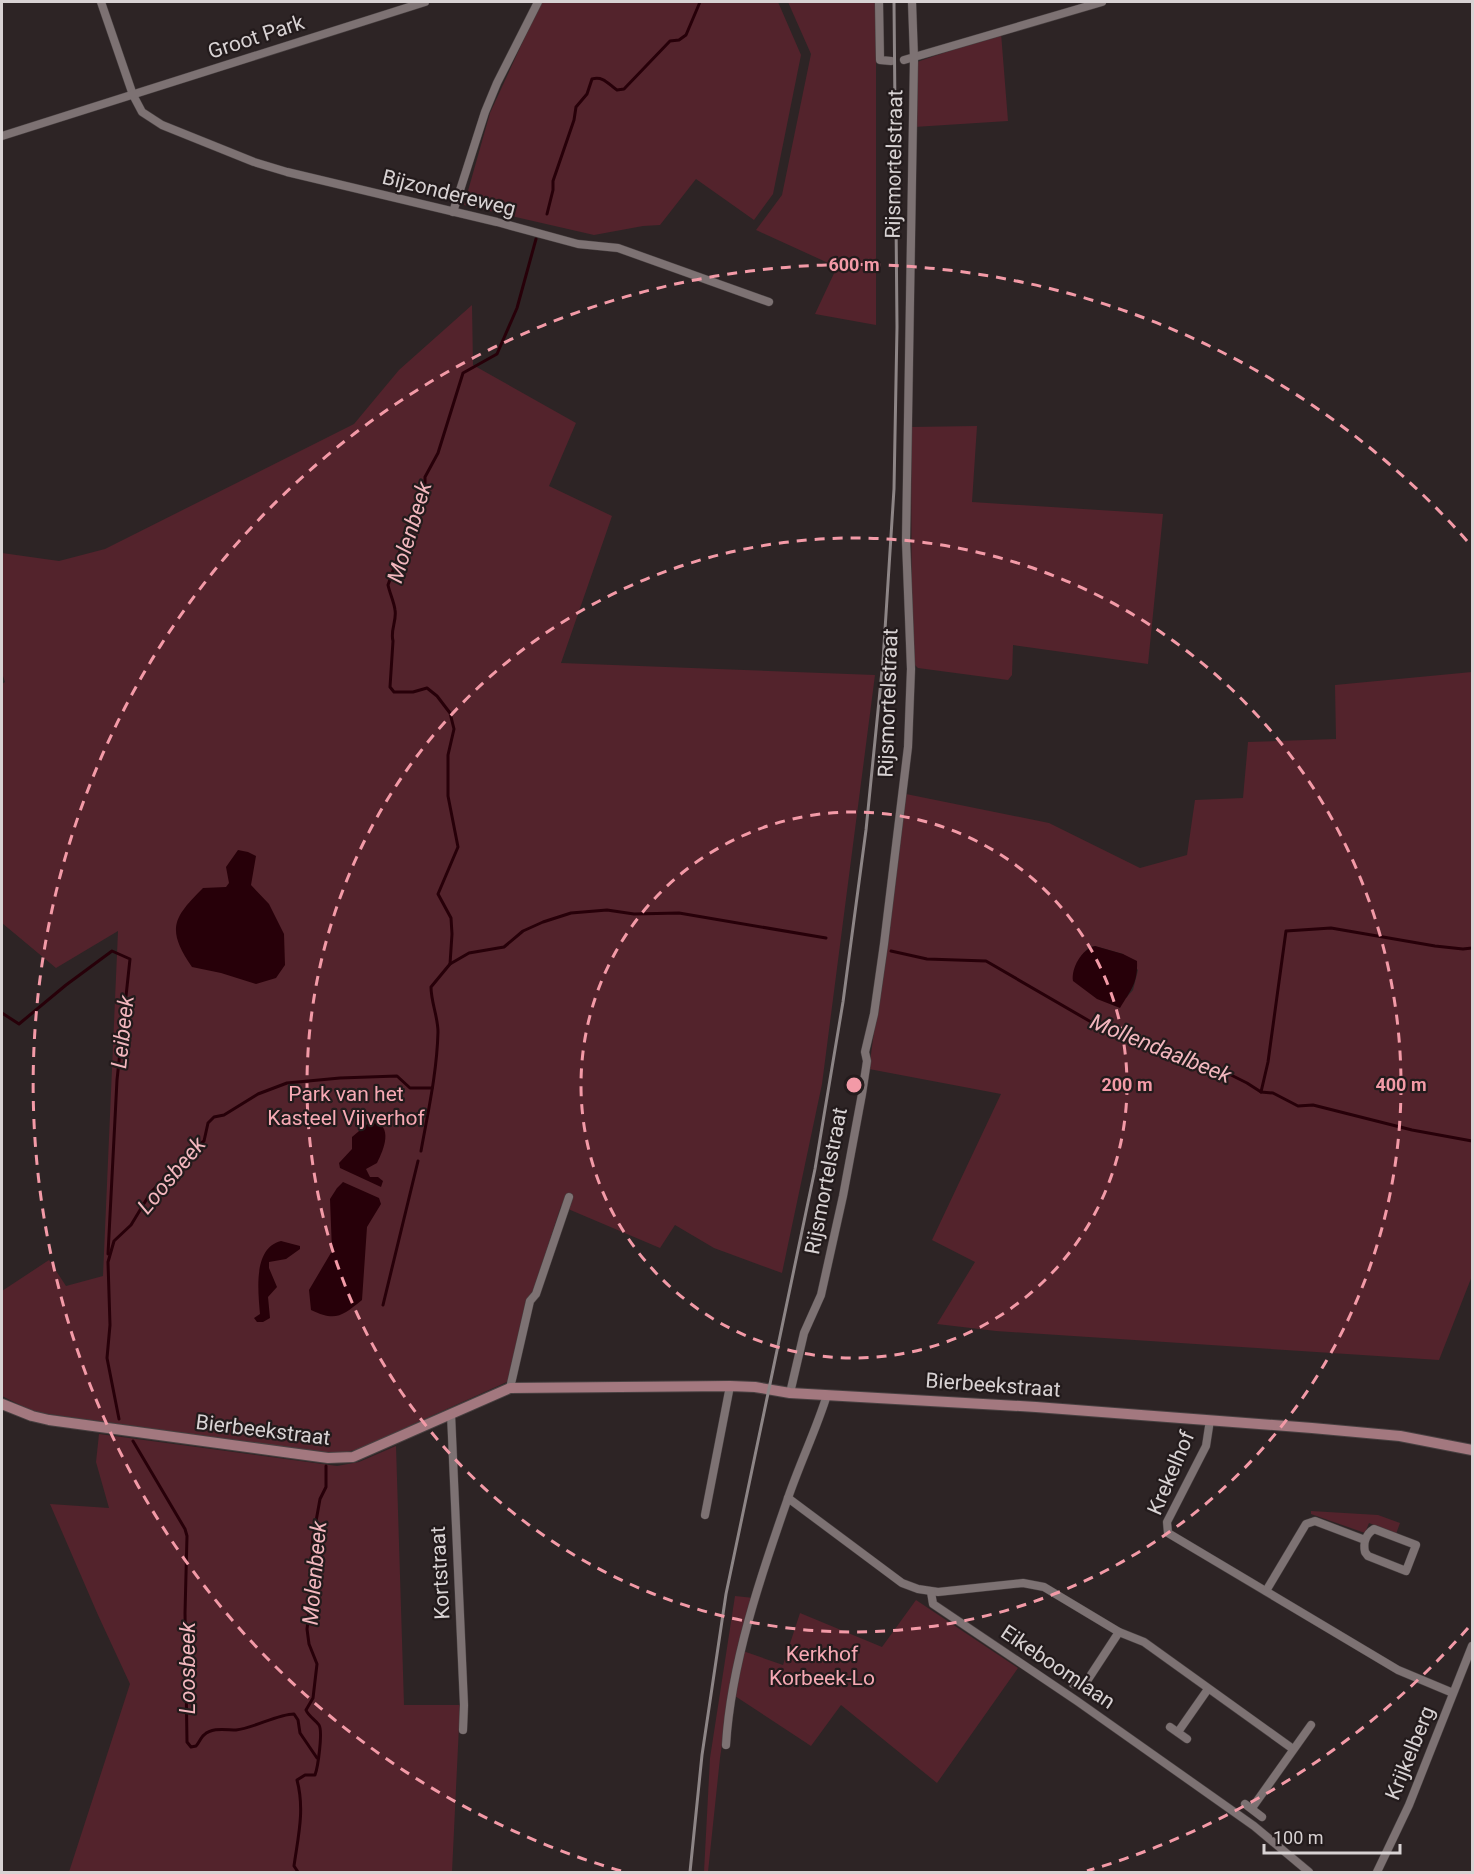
<svg xmlns="http://www.w3.org/2000/svg" width="1474" height="1874" font-family="Roboto,sans-serif">
  <rect width="100%" height="100%" fill="#2d2425"/>
  <g fill="#53232c" fill-rule="evenodd">
    <path d="M541 2H778L801 55 773 194 754 220 696 179 660 225 643 226 594 235 464 205 490 113Z"/>
    <path d="M788 2H876V325L815 314 837 267 756 230 782 195 811 54Z"/>
    <path d="M1001 33 1008 121 914 127 917 62Z"/>
    <path d="M472 305 473 365 576 423 549 486 612 516 561 663 875 675 822 1084 782 1273 714 1248 675 1225 660 1248 561 1206 532 1295 509 1381 358 1449 344 1453H331L34 1412 2 1396V1291L49 1260 66 1286 103 1276 118 931 56 968 2 923V684L5 682 2 673V553L59 561 105 549 354 424 399 370Z"/>
    <path d="M977 426 972 502 1163 514 1148 664 1013 645 1012 675 1008 680 918 668 912 662 911 427Z"/>
    <path d="M1472 672V1276L1439 1360 996 1331 937 1324 975 1262 932 1240 1001 1094 869 1069 906 794 1049 823 1140 868 1187 855 1195 800 1243 798 1248 742 1336 739 1335 685ZM1095 946 1123 954 1138 970 1133 990 1126 998 1081 956 1089 947Z"/>
    <path d="M99 1434 337 1466 359 1462 396 1446 404 1705H460L452 1872H69L130 1684 98 1615 50 1504 109 1508 96 1462Z"/>
    <path d="M1311 1511 1378 1515 1400 1523 1396 1534 1369 1523 1365 1533 1311 1514Z"/>
    <path d="M735 1596 754 1598 728 1703 720 1758 708 1872H704L710 1758Z"/>
    <path d="M916 1600 1018 1668 937 1783 841 1705 811 1746 735 1696 743 1651 783 1665 800 1613 882 1647Z"/>
  </g>
  <g fill="#270009">
    <path d="M238 850 248 852 256 856 251 885 269 904 284 934 285 965 276 978 256 984 221 973 192 967C166 929 173 918 203 888L226 887 229 883 226 867Z"/>
    <path d="M1095 946 1123 954 1137 961C1138 983 1131 990 1120 1008L1097 999 1073 981C1071 968 1082 949 1095 946Z"/>
    <path d="M372 1120C394 1126 384 1149 377 1163L366 1169 370 1177H378L383 1181 381 1187 340 1168 339 1163 352 1149V1137Z"/>
    <path d="M343 1182 379 1198 381 1204 367 1227 362 1300C342 1316 336 1322 311 1310L309 1290 332 1251 330 1199 337 1188Z"/>
    <path d="M281 1241 300 1246V1249L286 1259 269 1262V1268L277 1287 268 1297 270 1318 263 1322H257L254 1318 260 1314C258 1290 253 1248 281 1241Z"/>
  </g>
  <g fill="none" stroke-linecap="round" stroke-linejoin="round">
    <g stroke="#270009" stroke-width="3">
      <path d="M547 214 553 190V181L574 120 576 107 587 94 592 79C604 76 608 84 617 90L624 89 670 41 679 40 686 35 700 2"/>
      <path d="M891 951 927 959 986 961 1098 1026 1160 1049 1209 1064 1247 1083 1261 1092 1273 1093 1298 1106 1313 1105 1412 1130 1472 1141"/>
      <path d="M450 964 469 953 504 947 523 931 543 922 571 913 607 910 634 914 679 913 826 938"/>
      <path d="M2 1013 19 1024 66 985 112 951 130 959 117 1080 108 1254"/>
      <path d="M1261 1092 1268 1062 1286 931 1331 928 1435 946 1463 949 1472 948"/>
      <path d="M421 1151C428 1112 437 1072 438 1032 438 1017 431 1002 431 987L450 964 452 934 451 918 438 894 458 847 448 796V755L454 729 450 713 437 696 427 688 413 692H394L390 687 393 641C390 630 397 621 395 610 394 602 390 594 388 585L419 498V493L425 484V477L438 453 463 373 497 354 517 308 536 239"/>
      <path d="M383 1305 418 1161"/>
      <path d="M119 1419 107 1358 110 1325 108 1262 114 1241 131 1225 151 1192 193 1150 204 1141 208 1123 214 1117 224 1115 258 1094 287 1083 340 1078 397 1076 410 1088H432"/>
      <path d="M133 1441 185 1529 187 1536 185 1613 187 1742 191 1747 196 1746C199 1743 201 1737 204 1735 212 1727 226 1730 236 1730 254 1728 278 1714 294 1714L298 1720 300 1733 317 1758"/>
      <path d="M298 1872 294 1866C298 1837 305 1810 297 1780L305 1775H315C318 1767 323 1731 319 1725 315 1719 309 1717 306 1710L313 1698 317 1664 309 1644 307 1629 310 1606 313 1538 320 1499 326 1487V1466"/>
    </g>
    <defs>
      <g id="street">
        <path d="M101 2 133 95 142 112 162 125 254 162 287 172 497 222 578 244 618 248 769 302"/>
        <path d="M879 2 880 60 891 61"/>
        <path d="M904 60 1102 2"/>
        <path d="M2 136 425 2"/>
        <path d="M453 212 485 112 497 83 538 2"/>
        <path d="M510 1388 530 1301 536 1294 569 1197"/>
        <path d="M790 1393 804 1333 821 1295 843 1196 862 1094 867 1061 865 1052 874 1014 884 944 908 747 911 669 906 541 914 58 912 2"/>
        <path d="M451 1414 464 1705 463 1730"/>
        <path d="M1210 1420 1206 1446 1167 1522 1168 1533 1398 1670 1453 1693"/>
        <path d="M788 1498 902 1583 918 1589 938 1592 1023 1583 1044 1587 1119 1632 1144 1642 1293 1749"/>
        <path d="M705 1515 730 1386"/>
        <path d="M1374 1529 1416 1545 1406 1571 1368 1556 1365 1552C1363 1543 1366 1534 1374 1529Z"/>
        <path d="M1266 1591 1306 1524 1315 1521 1365 1540"/>
        <path d="M931 1592 933 1604 1077 1701 1254 1826 1309 1872"/>
        <path d="M1073 1684 1083 1687 1119 1632"/>
        <path d="M1170 1727 1187 1739"/>
        <path d="M1178 1732 1208 1689"/>
        <path d="M726 1745C731 1663 761 1575 788 1498 800 1463 816 1430 827 1395"/>
        <path d="M1245 1804 1262 1817"/>
        <path d="M1252 1808 1311 1725"/>
        <path d="M1377 1872 1409 1805 1472 1646"/>
      </g>
      <path id="secondary" d="M2 1404 32 1416 49 1420 328 1458 353 1457 510 1388 730 1386 755 1387 790 1393 1036 1407 1312 1428 1400 1436 1472 1450"/>
    </defs>
    <use href="#street" stroke="#484041" stroke-width="9"/>
    <use href="#secondary" stroke="#484041" stroke-width="12"/>
    <use href="#street" stroke="#7d7273" stroke-width="8"/>
    <use href="#secondary" stroke="#a3787f" stroke-width="10"/>
    <path stroke="#8d8586" stroke-width="3" d="M690 1872 702 1755 726 1594 815 1169 843 1002 866 830 883 661 894 489 897 327 894 2"/>
  </g>
  <g fill="none" stroke="#f39aa7" stroke-width="3" stroke-dasharray="10 8">
    <circle cx="854" cy="1085" r="273"/>
    <circle cx="854" cy="1085" r="547"/>
    <path d="M1468 1628A820 820 0 0 1 1087 1871M621 1871A820 820 0 1 1 1468 542"/>
  </g>
  <g text-anchor="middle" stroke-width="4.5" stroke-linejoin="round" paint-order="stroke">
    <g font-size="21" fill="#d8d2d3" stroke="#231b1c">
      <text transform="translate(256 37) rotate(-18)" y="7">Groot Park</text>
      <text transform="translate(894 164) rotate(-89)" y="7">Rijsmortelstraat</text>
      <text transform="translate(449 193) rotate(14)" y="7">Bijzondereweg</text>
      <text transform="translate(888 703) rotate(-88)" y="7">Rijsmortelstraat</text>
      <text transform="translate(826 1181) rotate(-79)" y="7">Rijsmortelstraat</text>
      <text transform="translate(993 1385) rotate(4)" y="7">Bierbeekstraat</text>
      <text transform="translate(263 1430) rotate(7)" y="7">Bierbeekstraat</text>
      <text transform="translate(1171 1473) rotate(-67)" y="7">Krekelhof</text>
      <text transform="translate(440 1573) rotate(-93)" y="7">Kortstraat</text>
      <text transform="translate(1058 1667) rotate(34)" y="7">Eikeboomlaan</text>
      <text transform="translate(1410 1753) rotate(-68)" y="7">Krijkelberg</text>
    </g>
    <g font-size="21" fill="#f7a9b4" stroke="#231b1c">
      <text x="346" y="1101">Park van het<tspan x="346" dy="24">Kasteel Vijverhof</tspan></text>
      <text x="822" y="1661">Kerkhof<tspan x="822" dy="24">Korbeek-Lo</tspan></text>
    </g>
    <g font-size="22" font-style="italic" fill="#f3b7be" stroke="#231b1c">
      <text transform="translate(409 532) rotate(-73)" y="8">Molenbeek</text>
      <text transform="translate(122 1032) rotate(-84)" y="8">Leibeek</text>
      <text transform="translate(1161 1048) rotate(22)" y="8">Mollendaalbeek</text>
      <text transform="translate(171 1175) rotate(-50)" y="8">Loosbeek</text>
      <text transform="translate(314 1573) rotate(-85)" y="8">Molenbeek</text>
      <text transform="translate(187 1668) rotate(-90)" y="8">Loosbeek</text>
    </g>
  </g>
  <circle cx="854" cy="1085" r="9" fill="#f39aa7" stroke="#231b1c" stroke-width="3"/>
  <g font-size="18" text-anchor="middle" font-weight="bold" fill="#f39aa7" stroke="#231b1c" stroke-width="4.5" stroke-linejoin="round" paint-order="stroke">
    <text x="854" y="271">600 m</text>
    <text x="1127" y="1091">200 m</text>
    <text x="1401" y="1091">400 m</text>
  </g>
  <rect width="1474" height="1874" fill="none" stroke="#d8d2d3" stroke-width="6"/>
  <path d="M1264 1844v9h136v-9" fill="none" stroke="#d8d2d3" stroke-width="3"/>
  <text x="1273" y="1844" font-size="18" fill="#d8d2d3" stroke="#231b1c" stroke-width="4.5" paint-order="stroke">100 m</text>
</svg>
